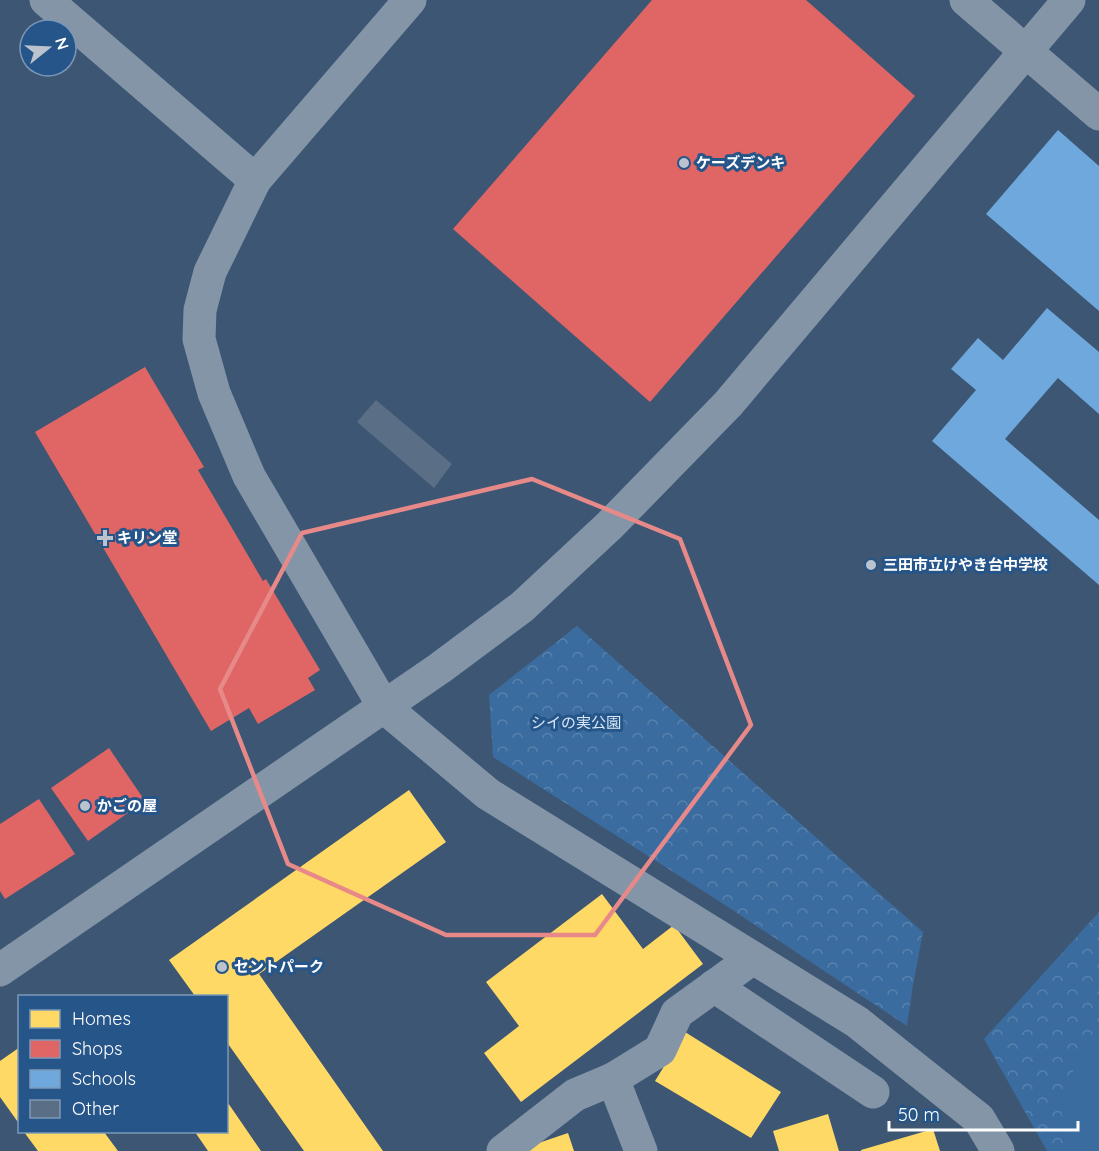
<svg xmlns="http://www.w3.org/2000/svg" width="1099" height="1151" font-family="Quicksand,'Noto Sans JP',sans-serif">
  <defs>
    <pattern id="park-crowns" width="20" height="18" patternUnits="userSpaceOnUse" patternTransform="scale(1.5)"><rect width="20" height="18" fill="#3b6c9f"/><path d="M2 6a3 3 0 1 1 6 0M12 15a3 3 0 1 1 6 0" fill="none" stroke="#5882ad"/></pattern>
  </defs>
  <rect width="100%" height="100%" fill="#3c5673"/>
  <g fill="url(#park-crowns)">
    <path d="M577 626 923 932 913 985 907 1026 725 905 493 757 489 695Z"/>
    <path d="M1099 912V1151H1047L984 1039Z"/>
  </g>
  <path fill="#3b6c9f" d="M1099 1028V1151H1071L1065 1145 1060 1093Z"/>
  <g fill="#ffd966">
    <path d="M409 790 446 842 259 974 383 1151H304L226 1041V996H195L169 960Z"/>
    <path d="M602 894 643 949 674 925 703 964 521 1102 484 1053 519 1026 486 982Z"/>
    <path d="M685 1032 781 1092 751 1138 655 1081Z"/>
    <path d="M20 1047V1125L0 1097V1061Z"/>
    <path d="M226 1100 261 1151H208L195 1132H226Z"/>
    <path d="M828 1114 839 1151H779L773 1131Z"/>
    <path d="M933 1129 940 1151H861V1150Z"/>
    <path d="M24 1132H104L118 1151H38Z"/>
    <path d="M568 1133 574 1151H515Z"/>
  </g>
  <g fill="#e06666">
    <path d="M652 0H806L915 96 650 402 453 229Z"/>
    <path d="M145 367 204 467 198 470 263 581 266 579 320 670 308 678 315 690 258 724 249 708 211 731 35 432Z"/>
    <path d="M109 748 145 801 88 841 51 788Z"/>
    <path d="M39 799 75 854 5 899 0 891V824Z"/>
  </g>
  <g fill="#6fa8dc">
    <path d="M1058 130 1099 166V311L986 214Z"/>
    <path d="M1047 308 1099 352V414L1058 378 1005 439 1099 520V585L932 441 976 390 951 369 978 338 1003 360Z"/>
  </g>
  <path fill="#5a6e85" d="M376 400 452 464 434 488 357 422Z"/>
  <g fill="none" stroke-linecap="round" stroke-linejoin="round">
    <g stroke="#8395a7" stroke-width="33">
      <path d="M46 0 255 180"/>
      <path d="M410 0 255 180 210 272 200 310 199 339 214 393 249 476 384 707 488 794 857 1022 979 1119 998 1151"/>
      <path d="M966 0 1099 114"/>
      <path d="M0 970 440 668 522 607 610 525 728 404 1069 0"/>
      <path d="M714 986 873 1092"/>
      <path d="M613 1079 641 1151"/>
      <path d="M503 1151 575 1095 613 1079 660 1050 677 1013 753 958"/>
    </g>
  </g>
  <path fill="none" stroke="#e88989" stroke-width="4.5" stroke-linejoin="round" d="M532 479 680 539 751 725 595 935H446L288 864 220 689 302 533Z"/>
  <g fill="#bbc4ce" stroke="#265589" stroke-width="2">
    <circle cx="684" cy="163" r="6"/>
    <path d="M102 529h6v6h6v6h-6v6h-6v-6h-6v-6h6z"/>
    <circle cx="871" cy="565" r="6"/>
    <circle cx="85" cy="806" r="6"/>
    <circle cx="222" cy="967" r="6"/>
  </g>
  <g text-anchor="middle" stroke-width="6" stroke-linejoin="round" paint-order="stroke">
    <g font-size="15" font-weight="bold" fill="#fff" stroke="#265589" text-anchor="start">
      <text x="696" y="168">ケーズデンキ</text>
      <text x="117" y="543">キリン堂</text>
      <text x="883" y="570">三田市立けやき台中学校</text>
      <text x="97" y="811">かごの屋</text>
      <text x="234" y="972">セントパーク</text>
    </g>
    <g font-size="15" fill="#d7e7f7" stroke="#265589">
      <text x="576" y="728">シイの実公園</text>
    </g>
  </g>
  <rect x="18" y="995" width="210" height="138" fill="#265589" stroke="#7d99b8" stroke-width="1.5"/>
  <rect x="30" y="1010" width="30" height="18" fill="#ffd966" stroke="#7d99b8" stroke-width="1.5"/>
  <text x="72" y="1025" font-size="18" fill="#ffffff">Homes</text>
  <rect x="30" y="1040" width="30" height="18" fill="#e06666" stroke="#7d99b8" stroke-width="1.5"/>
  <text x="72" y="1055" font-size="18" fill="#ffffff">Shops</text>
  <rect x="30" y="1070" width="30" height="18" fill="#6fa8dc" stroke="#7d99b8" stroke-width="1.5"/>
  <text x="72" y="1085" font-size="18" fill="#ffffff">Schools</text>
  <rect x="30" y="1100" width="30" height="18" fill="#5a6e85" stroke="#7d99b8" stroke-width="1.5"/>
  <text x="72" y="1115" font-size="18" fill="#ffffff">Other</text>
  <g transform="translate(48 48) rotate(72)"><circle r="28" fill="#265589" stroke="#7d99b8" stroke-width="1.5"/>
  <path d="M0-4.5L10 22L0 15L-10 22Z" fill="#bbc4ce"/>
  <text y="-9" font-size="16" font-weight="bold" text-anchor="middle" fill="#ffffff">N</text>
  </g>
  <path d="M889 1121v9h189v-9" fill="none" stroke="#ffffff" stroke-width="3"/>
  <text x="898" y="1121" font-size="18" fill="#ffffff" stroke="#265589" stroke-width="4.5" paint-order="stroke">50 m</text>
</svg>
